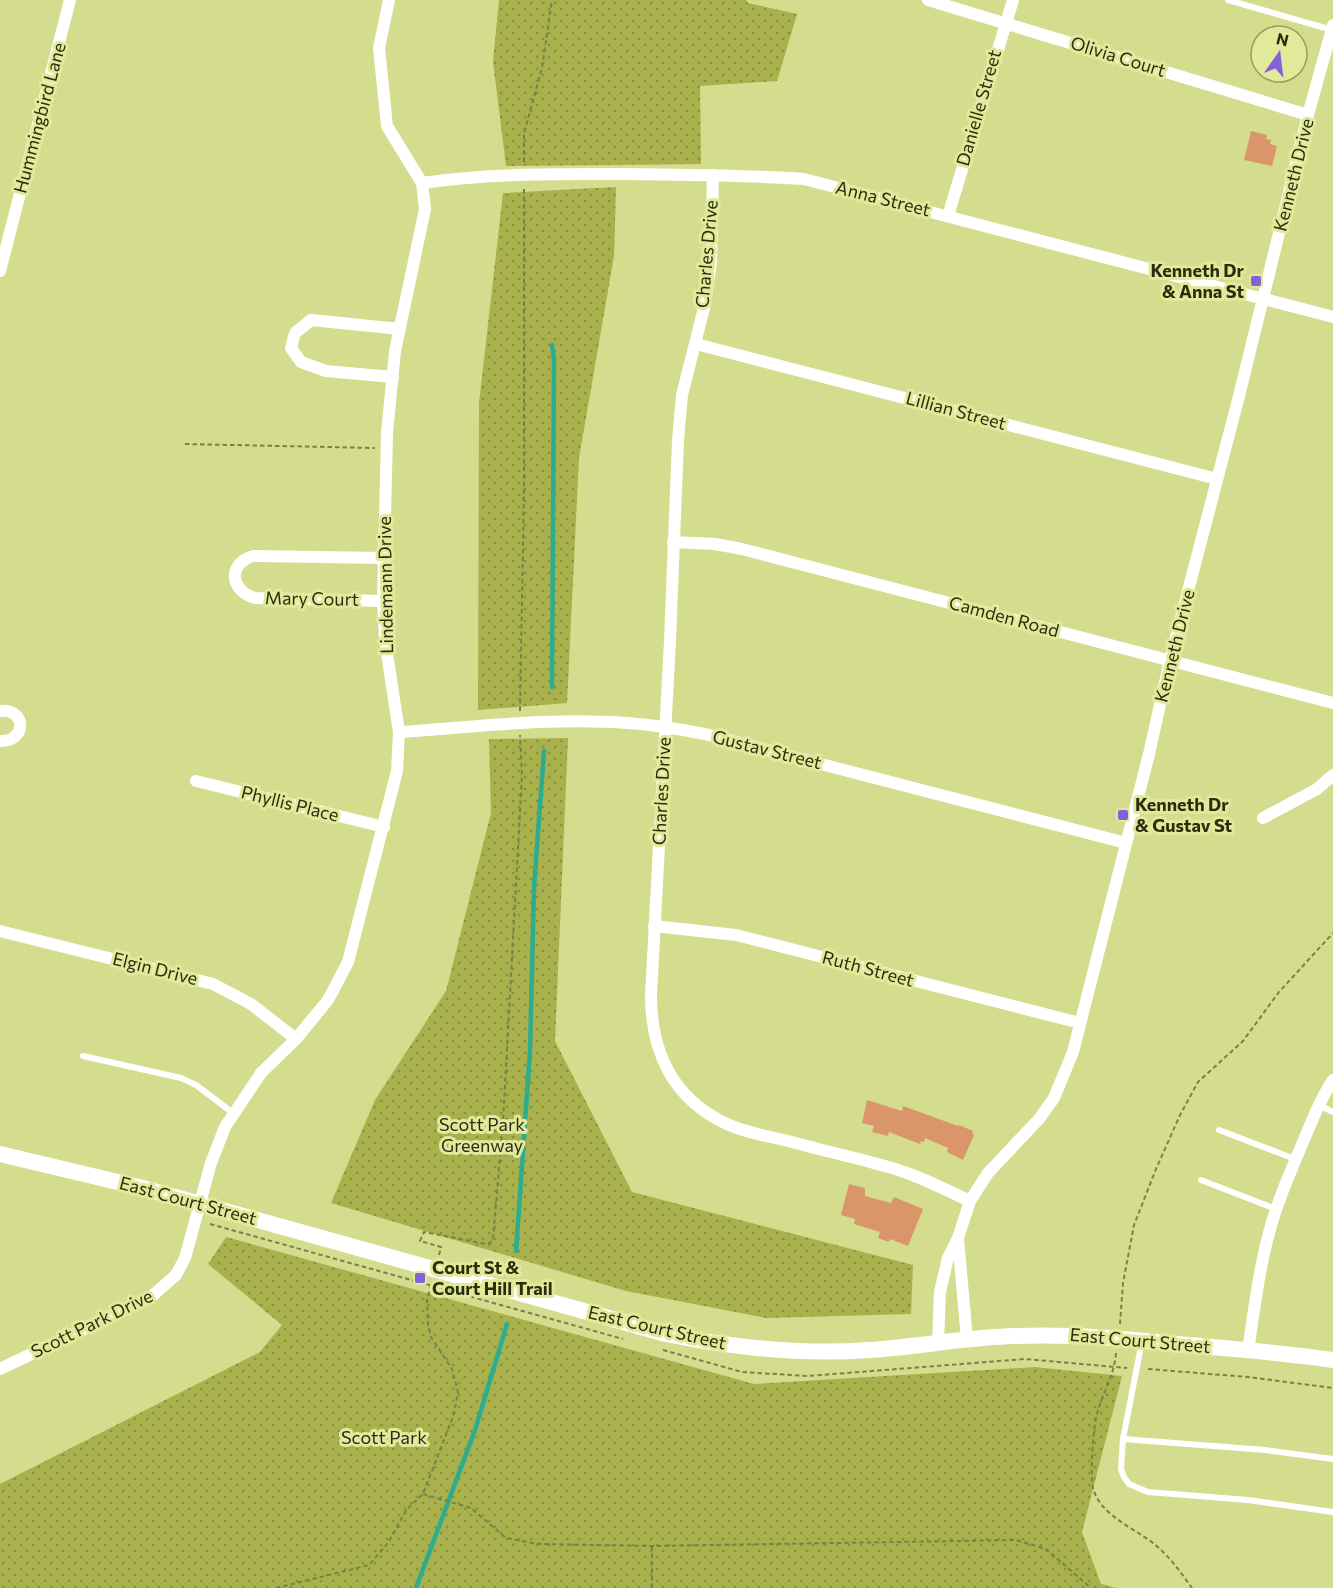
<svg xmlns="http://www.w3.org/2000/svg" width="1333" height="1588" font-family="Commissioner,sans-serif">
  <defs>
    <pattern id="park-dots" width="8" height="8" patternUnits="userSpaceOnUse" patternTransform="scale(1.5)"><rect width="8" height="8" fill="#a9b14d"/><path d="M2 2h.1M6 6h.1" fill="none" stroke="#8a903e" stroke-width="1.8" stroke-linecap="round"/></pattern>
  </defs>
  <rect width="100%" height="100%" fill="#d4dc8d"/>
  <g fill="url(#park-dots)">
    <path d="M499 0H746L748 3 797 14 777 81 700 86 701 164 506 166 493 62Z"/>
    <path d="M616 187 614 256 579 458 567 703 478 710 479 403 503 193Z"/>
    <path d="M568 738 555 1041 632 1192 913 1265 911 1314 766 1318 626 1291 331 1203 375 1100 446 991 491 813 489 739Z"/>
    <path d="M226 1237 754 1384 1035 1367 1122 1376 1082 1532 1101 1584 1117 1588H0V1484L260 1352 282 1325 208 1264Z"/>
  </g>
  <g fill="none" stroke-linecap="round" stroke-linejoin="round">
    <g stroke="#2cad8f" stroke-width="4.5">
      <path d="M552 687 554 360 552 345"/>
      <path d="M516 1251 530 1051 534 887 544 751"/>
      <path d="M416 1588 475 1430 507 1324"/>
    </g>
  </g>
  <g fill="#da966a">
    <path d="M1251 131 1267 135 1266 139 1271 140 1270 144 1277 146 1272 166 1244 160Z"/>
    <path d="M867 1100 902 1111 903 1106 958 1126 959 1125 973 1131 972 1133 974 1135 963 1160 947 1152 948 1148 925 1138 924 1142 921 1141 920 1144 889 1132 888 1136 872 1132 874 1126 862 1123Z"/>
    <path d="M849 1184 865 1188V1196L891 1203 894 1197 923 1209 908 1246 890 1239 889 1242 878 1238 880 1232 854 1224 855 1219 841 1215Z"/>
  </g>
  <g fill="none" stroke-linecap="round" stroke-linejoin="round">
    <g stroke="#7b804a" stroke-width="2" stroke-dasharray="4.5 3" stroke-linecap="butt">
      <path d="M524 162V133L542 68 552 0"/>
      <path d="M185 444 375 448"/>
      <path d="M520 711 524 489V189"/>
      <path d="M210 1224 623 1339"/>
      <path d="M439 1255 441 1247 420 1241 424 1232 486 1244 490 1243 493 1239 503 1122 522 775 520 735"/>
      <path d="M1120 1324 1123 1283 1134 1225 1156 1169 1180 1115 1198 1082 1243 1041 1279 992 1333 933"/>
      <path d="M663 1350 742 1372 808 1376 1025 1359 1127 1368"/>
      <path d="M1116 1353C1114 1379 1099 1398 1095 1423 1093 1438 1090 1475 1093 1488 1101 1518 1139 1529 1160 1549 1172 1560 1182 1574 1192 1588"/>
      <path d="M1148 1369 1248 1377 1333 1388"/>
      <path d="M423 1494 471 1508 506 1538 538 1544 652 1546 1016 1540 1046 1549 1091 1588"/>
      <path d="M652 1546V1588"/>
      <path d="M276 1588 369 1565 388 1543 407 1509 423 1494 454 1414 458 1392 452 1369 431 1337 428 1324 427 1301 431 1285"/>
    </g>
    <g stroke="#fff" stroke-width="6">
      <path d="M1228 0 1332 30"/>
      <path d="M83 1056 181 1078 196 1085 233 1113"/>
      <path d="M1319 1105 1333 1112"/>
      <path d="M1219 1130 1295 1159"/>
      <path d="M1201 1180 1276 1209"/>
      <path d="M1142 1341 1123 1439 1121 1469 1124 1477 1129 1484 1148 1492 1248 1500 1333 1512"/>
      <path d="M1123 1439 1265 1450 1333 1459"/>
    </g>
    <g stroke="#fff" stroke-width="12">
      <path d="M928 0 1308 115"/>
      <path d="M713 175 711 263 704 308 682 395 678 440 670 641 651 995C651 1052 673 1099 727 1124 746 1133 768 1136 788 1141 821 1150 853 1157 885 1166 915 1174 942 1188 970 1201"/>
      <path d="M422 183C490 173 558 174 627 174 686 175 745 175 804 179L1333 317"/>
      <path d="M948 216 1013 0"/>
      <path d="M0 271 70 0"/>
      <path d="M696 344 1217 479"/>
      <path d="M393 377 326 371 301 362 291 348 295 333 311 320 400 329"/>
      <path d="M673 542 715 544 742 549 1333 703"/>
      <path d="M383 601 255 598C230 591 227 564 253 556L384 558"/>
      <path d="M0 711C27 708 27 742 0 741"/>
      <path d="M399 732C475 727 552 717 628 723 654 725 679 729 705 734L1126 843"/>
      <path d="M196 781 384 827"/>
      <path d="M1263 818 1317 789 1333 775"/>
      <path d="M654 926 736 935 1080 1023"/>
      <path d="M0 931 213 984 251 1004 296 1039"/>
      <path d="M958 1239 967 1339"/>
      <path d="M938 1342 940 1292 948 1258 958 1238 970 1201 988 1173 1039 1119 1054 1098 1073 1052 1149 754 1170 660 1239 396 1308 115 1333 25"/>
      <path d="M1248 1350C1254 1312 1258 1274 1268 1237 1276 1204 1290 1173 1303 1142 1312 1121 1320 1099 1333 1080"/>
      <path d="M0 1369 151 1297 176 1275 185 1258 211 1163 225 1127 261 1073 296 1039 328 1000 348 962 397 771 399 732 385 640 383 601 387 433 395 351 425 209 422 183 387 126 379 48 389 0"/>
    </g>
    <path stroke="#fff" stroke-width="16" d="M0 1154 143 1188 666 1334C734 1348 801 1355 870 1350 918 1347 966 1337 1015 1336 1073 1334 1130 1339 1188 1345 1236 1349 1285 1353 1333 1360"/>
  </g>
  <g fill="#8460db" stroke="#e1e99a" stroke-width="2">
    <rect x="1250" y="275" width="12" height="12" rx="3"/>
    <rect x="1117" y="809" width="12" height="12" rx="3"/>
    <rect x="414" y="1272" width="12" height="12" rx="3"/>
  </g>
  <g text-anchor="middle" stroke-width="6" stroke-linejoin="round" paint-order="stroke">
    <g font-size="18" fill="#2b2e0d" stroke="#e1e99a">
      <text transform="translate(1118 57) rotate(17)" y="6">Olivia Court</text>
      <text transform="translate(979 108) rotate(-74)" y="6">Danielle Street</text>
      <text transform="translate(40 118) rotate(-75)" y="6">Hummingbird Lane</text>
      <text transform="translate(1294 175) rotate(-76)" y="6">Kenneth Drive</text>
      <text transform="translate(883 199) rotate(14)" y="6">Anna Street</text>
      <text transform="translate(707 254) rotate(-85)" y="6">Charles Drive</text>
      <text transform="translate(956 411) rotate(15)" y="6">Lillian Street</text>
      <text transform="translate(386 585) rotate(-91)" y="6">Lindemann Drive</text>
      <text transform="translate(312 599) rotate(1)" y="6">Mary Court</text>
      <text transform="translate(1004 617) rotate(15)" y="6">Camden Road</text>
      <text transform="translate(1175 646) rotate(-76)" y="6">Kenneth Drive</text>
      <text transform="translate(767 750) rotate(14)" y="6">Gustav Street</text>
      <text transform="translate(662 791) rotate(-87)" y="6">Charles Drive</text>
      <text transform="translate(290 804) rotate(14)" y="6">Phyllis Place</text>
      <text transform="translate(155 969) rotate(14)" y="6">Elgin Drive</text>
      <text transform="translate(868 969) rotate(15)" y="6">Ruth Street</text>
      <text transform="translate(188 1201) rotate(15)" y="6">East Court Street</text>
      <text transform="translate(92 1324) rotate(-26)" y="6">Scott Park Drive</text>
      <text transform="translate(657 1328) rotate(13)" y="6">East Court Street</text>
      <text transform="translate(1140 1341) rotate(5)" y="6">East Court Street</text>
    </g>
    <g font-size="18" font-weight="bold" fill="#2b2e0d" stroke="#e1e99a" text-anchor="start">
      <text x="1244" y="277" text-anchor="end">Kenneth Dr<tspan x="1244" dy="21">&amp; Anna St</tspan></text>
      <text x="1135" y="811">Kenneth Dr<tspan x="1135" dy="21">&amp; Gustav St</tspan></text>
      <text x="432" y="1274">Court St &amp;<tspan x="432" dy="21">Court Hill Trail</tspan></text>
    </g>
    <g font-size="18" fill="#292b16" stroke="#e1e99a">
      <text x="482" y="1131">Scott Park<tspan x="482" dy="21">Greenway</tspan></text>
      <text x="384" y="1444">Scott Park</text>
    </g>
  </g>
  <g transform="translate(1279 54) rotate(14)"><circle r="28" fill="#e1e99a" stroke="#989e62" stroke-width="1.5"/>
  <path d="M0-4.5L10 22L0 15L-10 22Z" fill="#8460db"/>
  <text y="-9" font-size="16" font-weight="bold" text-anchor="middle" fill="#2b2e0d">N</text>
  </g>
</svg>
